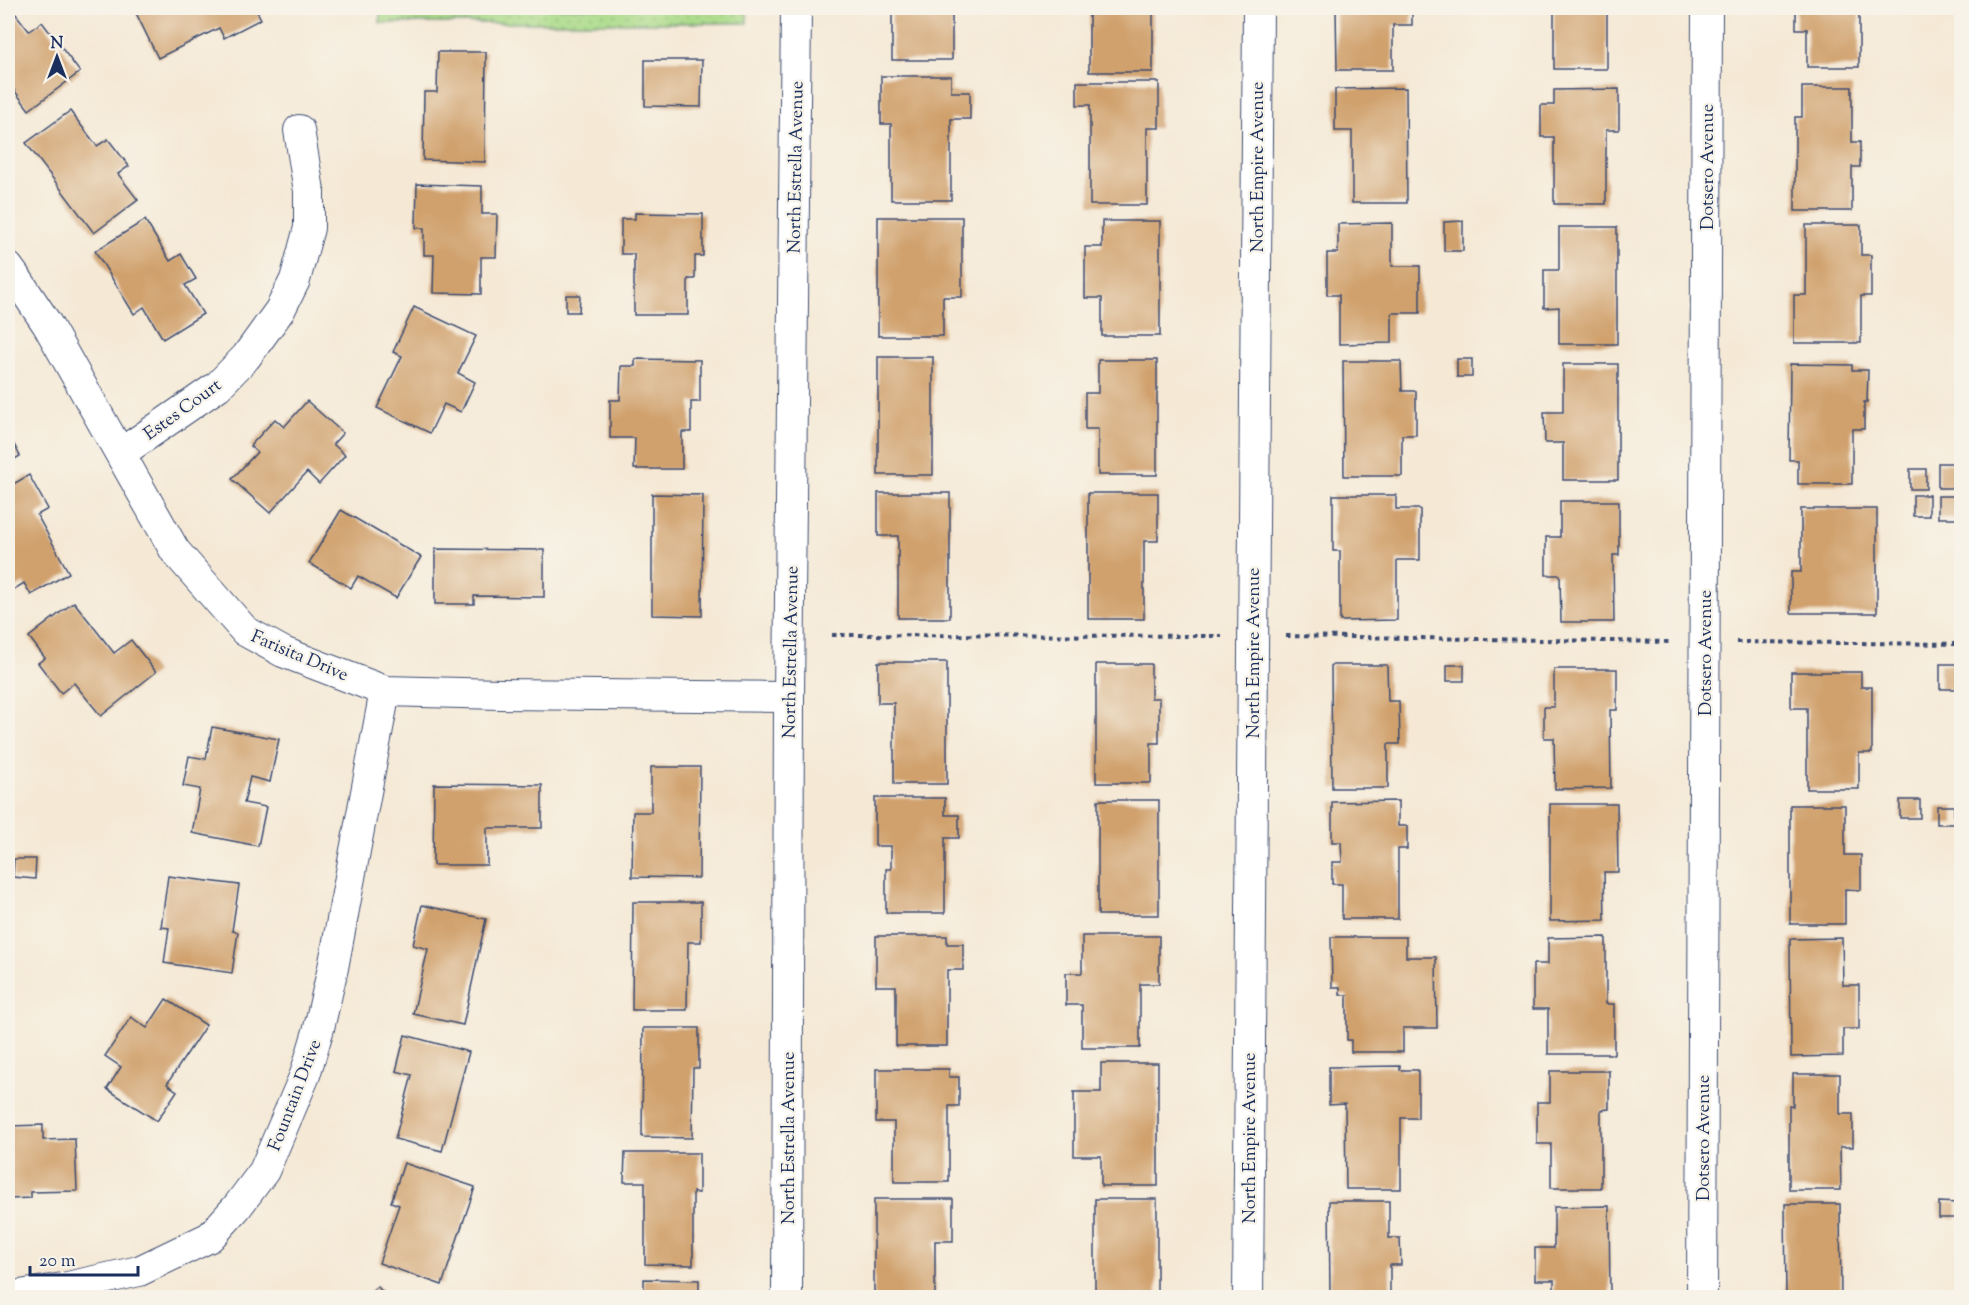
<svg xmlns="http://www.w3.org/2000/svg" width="1969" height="1305" font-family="'Sorts Mill Goudy',serif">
  <defs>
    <pattern id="grass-dots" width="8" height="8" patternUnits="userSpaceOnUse" patternTransform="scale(1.5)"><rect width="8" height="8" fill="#abdb89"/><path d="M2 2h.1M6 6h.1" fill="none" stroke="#93bc79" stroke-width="1.8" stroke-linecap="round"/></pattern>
  </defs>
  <rect width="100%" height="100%" fill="#f7f3e8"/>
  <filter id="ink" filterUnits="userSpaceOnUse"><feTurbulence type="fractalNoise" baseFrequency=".0167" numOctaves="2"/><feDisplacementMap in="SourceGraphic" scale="12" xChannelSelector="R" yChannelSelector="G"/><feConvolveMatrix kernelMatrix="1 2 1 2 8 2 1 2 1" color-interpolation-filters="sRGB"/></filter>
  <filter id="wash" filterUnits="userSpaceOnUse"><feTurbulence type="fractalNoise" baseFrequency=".008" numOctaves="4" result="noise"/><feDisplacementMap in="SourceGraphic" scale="24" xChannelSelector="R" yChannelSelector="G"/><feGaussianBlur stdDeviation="1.35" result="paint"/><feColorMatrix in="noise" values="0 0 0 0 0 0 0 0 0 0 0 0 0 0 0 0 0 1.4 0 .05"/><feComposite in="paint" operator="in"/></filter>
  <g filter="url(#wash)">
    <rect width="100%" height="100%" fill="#f5e9d6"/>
    <rect fill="url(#grass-dots)" stroke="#638574" stroke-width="1.5" x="380" y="8" width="367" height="15"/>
    <g id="blocks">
      <g fill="#d0a16d">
        <path d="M8 8H11L29 31 42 22 80 72 29 110 8 82Z"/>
        <path d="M147 8H255L261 19 224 38 219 28 158 58 136 13Z"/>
        <rect x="892" y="8" width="60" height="52"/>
        <rect x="1089" y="8" width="64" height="64"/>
        <path d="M1336 8H1412V25H1393V70H1337Z"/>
        <rect x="1554" y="8" width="53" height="61"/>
        <path d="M1796 8H1859V67H1807V29H1796Z"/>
        <path d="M438 52H486L485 162 423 160 424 92H437Z"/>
        <path d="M645 60H702L701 107 645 106Z"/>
        <path d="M881 76H951V92H970V119H951V200H891V124H881Z"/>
        <path d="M1077 82H1159V128H1147V205H1090V105H1077Z"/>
        <path d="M1802 87H1852V142H1860V167H1852V211H1795V117H1802Z"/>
        <path d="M1406 88 1407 203H1352V131H1335V89Z"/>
        <path d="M1619 89V130H1606V204H1554V137H1541V105H1554V90Z"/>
        <path d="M70 111 97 146 108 139 129 166 118 174 138 200 94 233 26 143Z"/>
        <path d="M417 184 482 186V214H497L496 257H481V294L433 293 434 255H424V228H416Z"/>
        <path d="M635 213 703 214V256H695V279H688V315H634V254H621V219H635Z"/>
        <path d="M878 217H962V297H943V336H878Z"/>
        <path d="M145 220 170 261 181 254 196 279 185 285 203 314 163 339 144 307 134 314 95 251Z"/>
        <path d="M1102 221H1160V336H1102V298H1085V247H1102Z"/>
        <path d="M1463 221V251H1444V222Z"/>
        <path d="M1392 223V266H1420V313H1392V343L1339 344V295H1327V253H1338V224Z"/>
        <path d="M1806 225H1861V255H1871V296H1861V343H1794V295H1806Z"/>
        <path d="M1559 227H1617V344H1559V307L1544 308V270H1559Z"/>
        <path d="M566 295H580L579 312H566Z"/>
        <path d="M414 307 476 336 458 373 475 382 461 412 444 404 430 433 377 408 402 356 393 352Z"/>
        <rect x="878" y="357" width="55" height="118"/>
        <path d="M635 359 700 360V402H691V432H682V469H634L635 438H610V400H620L621 366H635Z"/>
        <rect x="1457" y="359" width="15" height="18"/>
        <path d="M1098 360H1157V475H1098V429H1085V393H1098Z"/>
        <path d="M1343 361H1401L1402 391H1416V435H1402V476H1344Z"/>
        <path d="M1563 364H1618V480H1563V443H1545L1544 412H1563Z"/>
        <path d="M1790 364 1852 365V370H1868L1867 402H1864V429H1852V484H1798V460H1789Z"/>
        <path d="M307 401 343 433 333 444 345 455 319 484 307 472 270 513 232 479 257 452 250 446 275 419 284 427Z"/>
        <path d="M8 433 20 456 8 463Z"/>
        <path d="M1938 463H1955L1962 468V488H1938Z"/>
        <rect x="1910" y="469" width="16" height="20"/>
        <path d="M29 475 48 509 37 515 69 573 31 595 24 583 8 593V487Z"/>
        <path d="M878 493H950V618H898V536H878Z"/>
        <path d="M1088 493H1158V541H1144V619H1088Z"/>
        <path d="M652 494 703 495 702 616 652 615Z"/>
        <path d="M1333 495H1396V509H1420V560H1397V620L1340 621V551H1333Z"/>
        <rect x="1913" y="495" width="16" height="21"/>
        <rect x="1938" y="496" width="20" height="22"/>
        <path d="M1560 501H1619V555H1613L1614 622H1561L1560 575H1546V537H1560Z"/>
        <path d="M1801 509H1877V613H1791V572H1801Z"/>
        <path d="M341 510 421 557 396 598 358 576 351 588 309 563Z"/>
        <path d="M435 549 544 550V597L474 596V604H435Z"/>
        <path d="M74 602 114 653 131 640 156 672 101 716 74 683 61 693 38 663 45 658 29 637Z"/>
        <path d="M878 662H947V784H894V703H878Z"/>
        <path d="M1096 664H1151V698H1159V743H1151V783H1096Z"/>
        <rect x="1940" y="664" width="19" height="25"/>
        <path d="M1331 665H1387L1388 701H1399L1400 744H1388V788H1332Z"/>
        <rect x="1447" y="665" width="17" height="16"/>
        <path d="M1554 669H1617V710H1610L1611 788 1555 789 1554 738H1544V707H1554Z"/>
        <path d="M1791 672H1861V687H1872V753H1859V789H1807V708H1791Z"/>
        <path d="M212 727 279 739 270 782 250 777 244 803 266 807 258 846 192 833 200 789 183 786 189 756 206 759Z"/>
        <path d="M651 767H700L699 878 632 877 633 812H651Z"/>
        <path d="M434 784 542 785V828H487V865H433Z"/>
        <path d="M875 798H945V815H959V838H945V913H886V869H891V846H875Z"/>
        <rect x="1098" y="800" width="61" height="115"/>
        <rect x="1900" y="800" width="20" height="18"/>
        <path d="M1398 801V826H1407V849H1398V919H1342V884H1332V862H1342L1341 842H1332V802Z"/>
        <path d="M1550 804H1617L1618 872H1604L1605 920 1550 921Z"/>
        <path d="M1790 805H1845V855H1861V890L1845 889V924H1790Z"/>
        <rect x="1937" y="806" width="17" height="18"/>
        <path d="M14 859H36L35 879 13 877Z"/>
        <path d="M168 876 239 885 232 931 238 932 232 973 164 963 169 928 161 927Z"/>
        <path d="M633 902H701V942H688L687 1010H632Z"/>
        <path d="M422 905 486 919 463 1025 413 1014 428 949 413 945Z"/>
        <path d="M876 936H947V944H963V970H947V1046H896V986H876Z"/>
        <path d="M1082 936H1159V984H1140V1048H1082V1005H1066V973H1082Z"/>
        <path d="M1331 937H1406V957H1436L1437 1028H1403V1052H1351V1040H1347V995H1340V987H1332Z"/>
        <path d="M1606 937V1004H1614V1054H1548V1009H1533V964H1548V938Z"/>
        <path d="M1842 938 1843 985H1859V1029H1843V1056L1791 1057 1790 939Z"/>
        <path d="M166 999 206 1025 167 1084 177 1091 157 1121 107 1089 121 1067 105 1056 131 1017 147 1028Z"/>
        <path d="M643 1028H699V1068H693L692 1138 642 1137Z"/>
        <path d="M405 1035 469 1052 442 1151 395 1139 412 1075 396 1071Z"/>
        <path d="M1101 1063H1158V1186H1101V1156H1074V1092H1101Z"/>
        <path d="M1400 1066V1070H1418V1118H1401V1189H1346L1345 1104 1329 1105V1067Z"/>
        <path d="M876 1069H949V1077H959V1106H949V1182H894V1122H876Z"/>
        <path d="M1550 1071H1609V1109L1601 1110V1188H1551V1144H1537V1102H1550Z"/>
        <path d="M1793 1074H1840V1114H1853V1147H1840L1841 1190H1789V1106H1793Z"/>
        <path d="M43 1125V1140L75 1139 77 1191 31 1192V1198L8 1199V1126Z"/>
        <path d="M625 1153H699V1193L693 1192V1265L645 1264V1182H624Z"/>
        <path d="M404 1163 475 1187 442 1285 379 1263 399 1205 391 1202Z"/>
        <path d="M874 1199H953V1241H935V1298H874Z"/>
        <path d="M1095 1199H1157V1297L1095 1298Z"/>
        <path d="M1329 1201H1389V1238H1400L1401 1265H1390V1298H1337V1296H1330Z"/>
        <path d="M1939 1202 1957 1203V1218H1939Z"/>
        <path d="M1785 1204H1840L1841 1298H1786Z"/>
        <path d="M1609 1206 1610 1298H1554V1280H1535V1248H1554V1207Z"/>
        <path d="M644 1279 699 1280V1298H644Z"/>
        <path d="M377 1286 388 1298H366Z"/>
      </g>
    </g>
  </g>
  <g filter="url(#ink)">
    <use href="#blocks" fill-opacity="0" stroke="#3c4b70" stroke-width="1.5"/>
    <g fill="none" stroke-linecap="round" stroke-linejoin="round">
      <defs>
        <g id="street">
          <path d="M8 267 19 282 47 324 175 551 245 631 283 652 385 691 500 694 789 697"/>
          <path d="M121 453 218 386 246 357 280 310 295 280 309 228V191L299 130"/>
          <path d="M8 1297 63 1288 139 1271 210 1237 237 1207 264 1171 305 1075 319 1028 333 968 385 691"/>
          <path d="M787 1298 789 697 796 8"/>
          <path d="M1248 1298 1258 8"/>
          <path d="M1702 1298 1707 8"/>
        </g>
      </defs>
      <use href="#street" stroke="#3c4b70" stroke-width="32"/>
      <g stroke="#3c4b70" stroke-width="4" stroke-dasharray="4.5 4.5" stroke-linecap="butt">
        <path d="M832 635 1222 636"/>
        <path d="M1286 636 1672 642"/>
        <path d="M1736 642 1962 644"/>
      </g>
      <use href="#street" stroke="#fff" stroke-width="30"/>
    </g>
  </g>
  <g text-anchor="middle" stroke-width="4.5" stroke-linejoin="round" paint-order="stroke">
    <g font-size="18" fill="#1b2f5e" stroke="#f7f3e8">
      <text transform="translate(795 167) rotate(-89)" y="6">North Estrella Avenue</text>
      <text transform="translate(1257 167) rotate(-90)" y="6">North Empire Avenue</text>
      <text transform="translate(1707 167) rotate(-90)" y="6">Dotsero Avenue</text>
      <text transform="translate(182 409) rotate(-36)" y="6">Estes Court</text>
      <text transform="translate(790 652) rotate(-89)" y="6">North Estrella Avenue</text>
      <text transform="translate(1253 653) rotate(-90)" y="6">North Empire Avenue</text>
      <text transform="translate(1705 653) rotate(-90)" y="6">Dotsero Avenue</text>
      <text transform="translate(300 655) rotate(23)" y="6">Farisita Drive</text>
      <text transform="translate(294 1095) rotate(-69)" y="6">Fountain Drive</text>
      <text transform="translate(788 1138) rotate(-90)" y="6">North Estrella Avenue</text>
      <text transform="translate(1249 1138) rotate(-90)" y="6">North Empire Avenue</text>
      <text transform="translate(1703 1138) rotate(-90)" y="6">Dotsero Avenue</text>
    </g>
  </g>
  <rect width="1969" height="1305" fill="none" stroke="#f7f3e8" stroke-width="30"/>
  <g transform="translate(57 57)" stroke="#f7f3e8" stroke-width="4.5" paint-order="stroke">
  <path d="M0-4.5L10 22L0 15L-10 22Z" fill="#1b2f5e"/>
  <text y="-9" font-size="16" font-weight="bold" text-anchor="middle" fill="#1b2f5e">N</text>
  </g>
  <path d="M30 1266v9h108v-9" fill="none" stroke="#1b2f5e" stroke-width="3"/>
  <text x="39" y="1266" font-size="18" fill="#1b2f5e" stroke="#f7f3e8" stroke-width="4.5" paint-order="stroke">20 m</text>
</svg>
